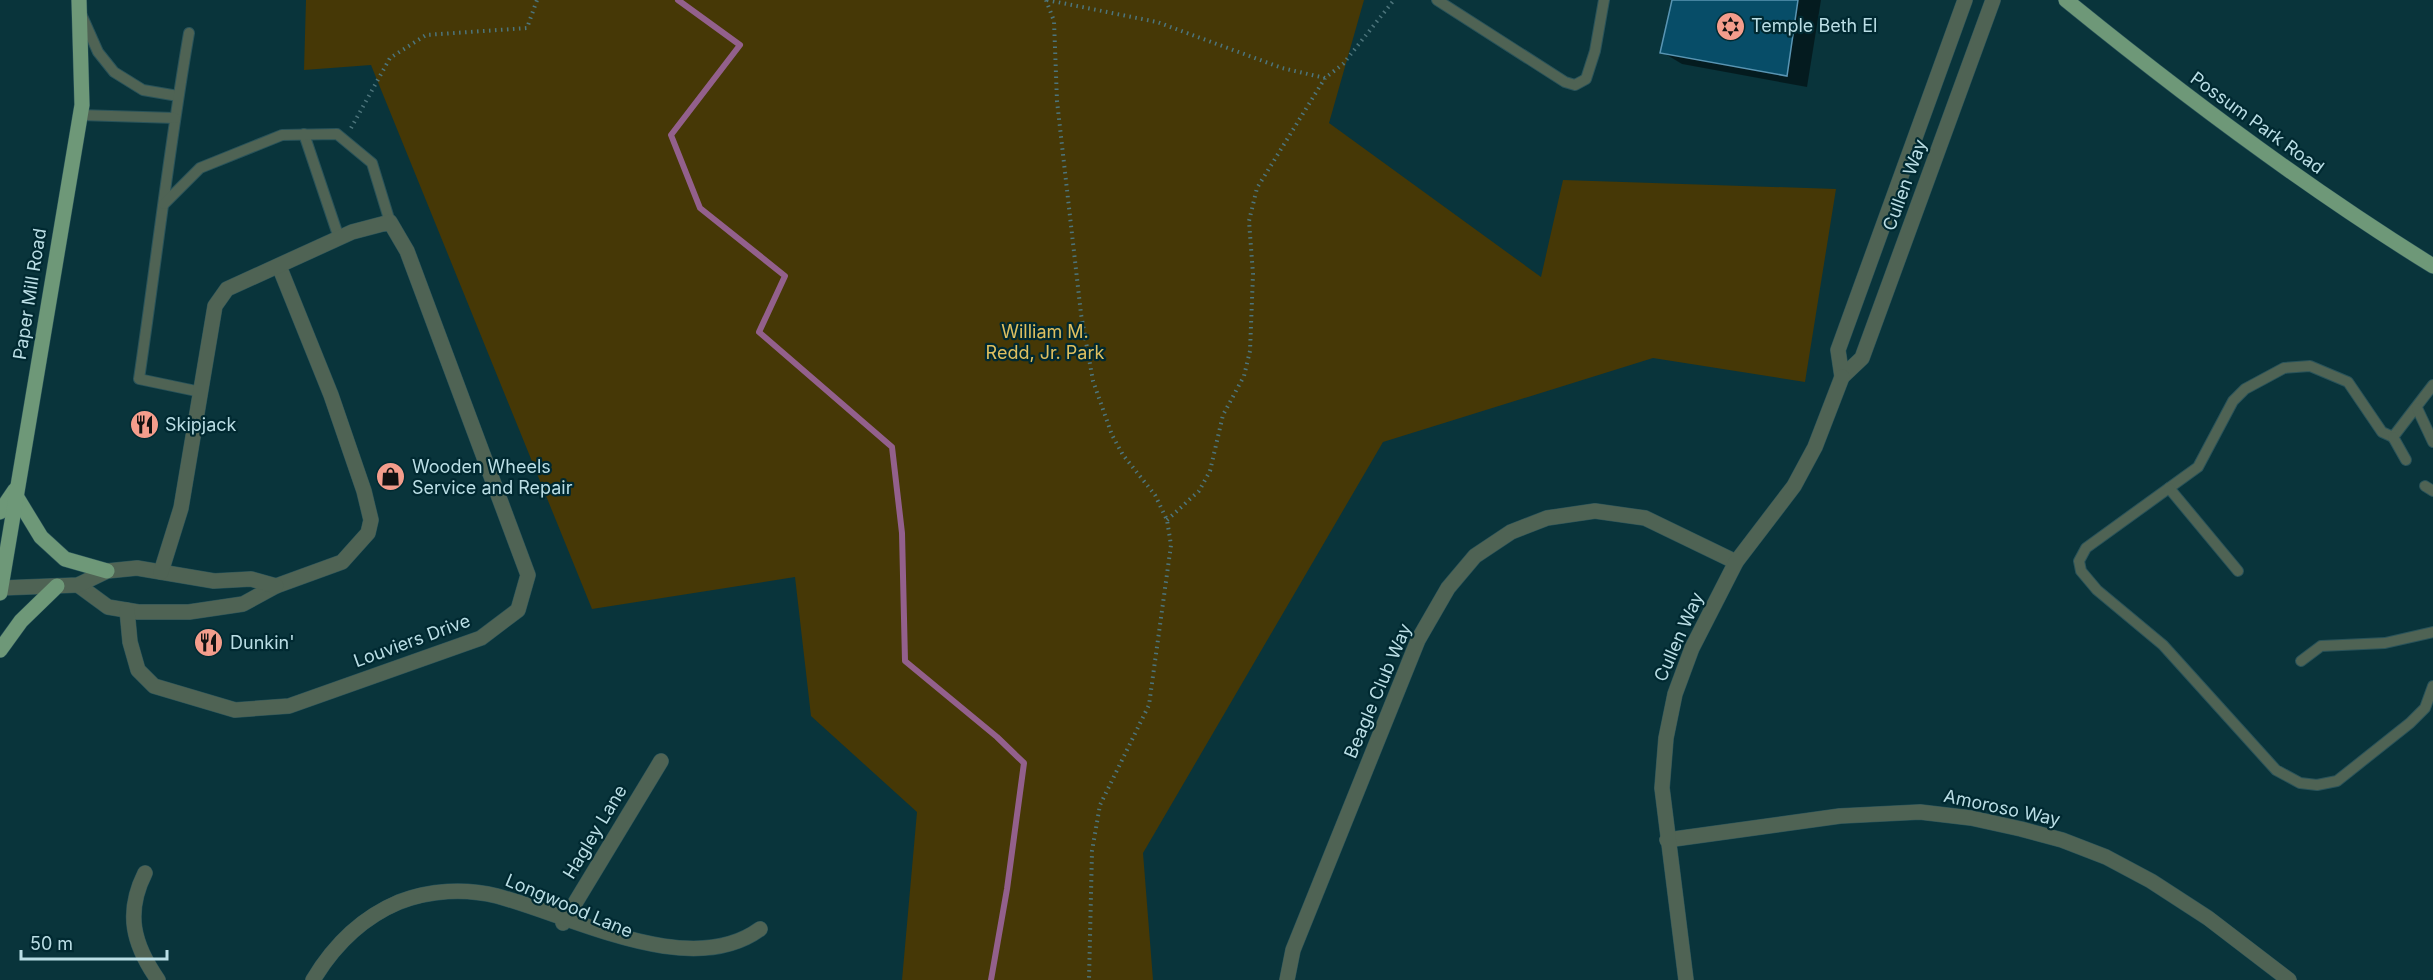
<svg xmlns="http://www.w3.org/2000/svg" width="2433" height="980" font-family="Inter,sans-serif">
  <rect width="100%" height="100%" fill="#09343b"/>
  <path fill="#463806" d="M306 0H1364L1329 123 1541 277 1563 180 1836 189 1805 382 1653 358 1383 442 1143 853 1153 980H902L917 812 811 716 795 577 592 609 371 65 304 70Z"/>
  <path fill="#0007" d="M1673 0H1821L1807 87 1682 64 1662 52Z"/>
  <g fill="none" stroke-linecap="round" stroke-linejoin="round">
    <path stroke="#93608c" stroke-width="6" d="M678 0 740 45 671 135 700 208 785 276 759 332 892 447 902 533 905 661 997 737 1024 763 1007 889 991 980"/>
  </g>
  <path fill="#074d68" stroke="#5995b3" stroke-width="1.5" d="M1672 0H1798L1787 76 1660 53Z"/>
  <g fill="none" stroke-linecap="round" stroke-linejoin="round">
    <defs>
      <g id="service">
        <path d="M1437 0 1565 82 1575 85 1586 79 1595 51 1604 0"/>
        <path d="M82 16 98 52 114 72 143 90 178 96"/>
        <path d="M189 33C169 148 156 264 139 379L201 392"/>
        <path d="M80 115 175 118"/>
        <path d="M304 134 339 238"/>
        <path d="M164 204 200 168 282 135 337 134 372 163 390 222"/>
        <path d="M2433 385 2393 437 2382 432 2348 382 2310 366 2284 368 2245 389 2233 401 2198 467 2086 548 2079 561 2081 571 2097 590 2163 645 2276 770 2300 783 2317 785 2337 781 2410 723 2425 708 2433 686"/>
        <path d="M2417 408 2433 442"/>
        <path d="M2393 437 2406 460"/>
        <path d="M2425 486 2433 491"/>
        <path d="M2169 488 2238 571"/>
        <path d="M2301 661 2321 646 2385 643 2433 632"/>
      </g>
      <g id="minor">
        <path d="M1965 0 1838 350 1842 377 1862 358 1993 0"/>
        <path d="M78 585 108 607 138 612H189L243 604 276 586 342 562 368 533 371 520 364 491 331 395 279 266"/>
        <path d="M1 588 78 585 107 571 137 568 214 581 251 579 276 586"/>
        <path d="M127 610 130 642 138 670 154 686 235 710 289 706 481 638 518 610 528 575 407 251 390 222 352 232 227 289 215 306 181 508 161 572"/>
        <path d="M1667 840 1840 816 1920 812 1971 818 2021 829 2062 840 2106 857 2151 881 2208 918 2289 980"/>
        <path d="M145 873C125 913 133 944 158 980"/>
        <path d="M563 923 661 761"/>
        <path d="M313 980C334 945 361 918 399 902 430 890 465 888 497 896 575 917 691 980 760 929"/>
        <path d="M1287 980 1293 950 1418 640 1448 588 1475 556 1511 532 1547 518 1595 511 1645 518 1736 562"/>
        <path d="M1686 980 1662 788 1666 738 1675 694 1692 648 1736 562 1794 486 1815 447 1842 377"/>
      </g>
      <g id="primary">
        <path d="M2066 0C2184 96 2304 186 2433 266"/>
        <path d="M16 496 41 537 65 559 107 571"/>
        <path d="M0 512 15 490"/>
        <path d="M0 593 82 105 79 0"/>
        <path d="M0 650 21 621 57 586"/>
      </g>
    </defs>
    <use href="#service" stroke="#29535a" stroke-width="12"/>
    <use href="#minor" stroke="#29535a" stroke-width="16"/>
    <use href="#primary" stroke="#29535a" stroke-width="16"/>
    <g stroke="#4d757c" stroke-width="4" stroke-dasharray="1.5 4.5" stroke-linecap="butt">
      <path d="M1046 0 1054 21 1057 101 1081 314 1093 381 1112 435 1123 455 1155 495 1167 520 1171 545 1149 705 1100 805 1092 851 1089 980"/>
      <path d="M1047 0 1157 22 1282 68 1325 78 1343 64 1394 0"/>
      <path d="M351 128 390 58 426 35 527 28 537 0"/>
      <path d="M1167 520 1199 491 1210 471 1223 415 1244 376 1250 351 1253 274 1249 221 1257 188 1325 78"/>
    </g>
    <use href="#service" stroke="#4f6354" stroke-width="10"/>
    <use href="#minor" stroke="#4f6354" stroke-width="15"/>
    <use href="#primary" stroke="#6e9878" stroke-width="15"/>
  </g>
  <defs>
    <symbol id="synagogue-disc" viewBox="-11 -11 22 22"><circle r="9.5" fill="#f49d8c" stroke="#002931"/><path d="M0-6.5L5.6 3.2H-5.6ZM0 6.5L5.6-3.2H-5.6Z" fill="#111"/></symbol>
    <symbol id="restaurant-disc" viewBox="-11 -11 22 22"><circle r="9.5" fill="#f49d8c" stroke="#002931"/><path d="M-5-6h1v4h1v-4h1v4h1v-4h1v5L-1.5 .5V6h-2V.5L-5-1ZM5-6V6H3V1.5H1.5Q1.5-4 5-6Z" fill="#111"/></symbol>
    <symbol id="shop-disc" viewBox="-11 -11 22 22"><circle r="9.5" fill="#f49d8c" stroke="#002931"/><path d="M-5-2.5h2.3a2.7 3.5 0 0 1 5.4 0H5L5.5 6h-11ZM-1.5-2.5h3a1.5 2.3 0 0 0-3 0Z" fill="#111"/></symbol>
  </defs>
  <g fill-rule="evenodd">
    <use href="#synagogue-disc" x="1714" y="10" width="33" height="33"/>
    <use href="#restaurant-disc" x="128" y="408" width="33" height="33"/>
    <use href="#shop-disc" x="374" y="460" width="33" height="33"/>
    <use href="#restaurant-disc" x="192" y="626" width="33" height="33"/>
  </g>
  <g text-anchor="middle" stroke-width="4.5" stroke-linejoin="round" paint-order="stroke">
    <g font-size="18" fill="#badee5" stroke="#002931" text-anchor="start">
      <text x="1751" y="32">Temple Beth El</text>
      <text x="165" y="431">Skipjack</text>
      <text x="412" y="473">Wooden Wheels<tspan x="412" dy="21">Service and Repair</tspan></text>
      <text x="230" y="649">Dunkin'</text>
    </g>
    <g font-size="18" fill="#badee5" stroke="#002931">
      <text transform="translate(2257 123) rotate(36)" y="6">Possum Park Road</text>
      <text transform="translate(1905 185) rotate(-70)" y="6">Cullen Way</text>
      <text transform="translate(30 294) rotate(-81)" y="6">Paper Mill Road</text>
      <text transform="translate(1679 637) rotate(-66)" y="6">Cullen Way</text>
      <text transform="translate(412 641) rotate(-20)" y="6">Louviers Drive</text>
      <text transform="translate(1378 691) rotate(-67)" y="6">Beagle Club Way</text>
      <text transform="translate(2002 808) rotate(12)" y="6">Amoroso Way</text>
      <text transform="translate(595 832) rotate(-59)" y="6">Hagley Lane</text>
      <text transform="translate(569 906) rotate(23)" y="6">Longwood Lane</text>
    </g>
    <g font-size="18" fill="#dfc060" stroke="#002931">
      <text x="1045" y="338">William M.<tspan x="1045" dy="21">Redd, Jr. Park</tspan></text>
    </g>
  </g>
  <path d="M21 950v9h146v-9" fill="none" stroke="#badee5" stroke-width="3"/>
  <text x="30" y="950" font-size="18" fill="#badee5" stroke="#002931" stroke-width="4.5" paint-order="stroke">50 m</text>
</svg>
